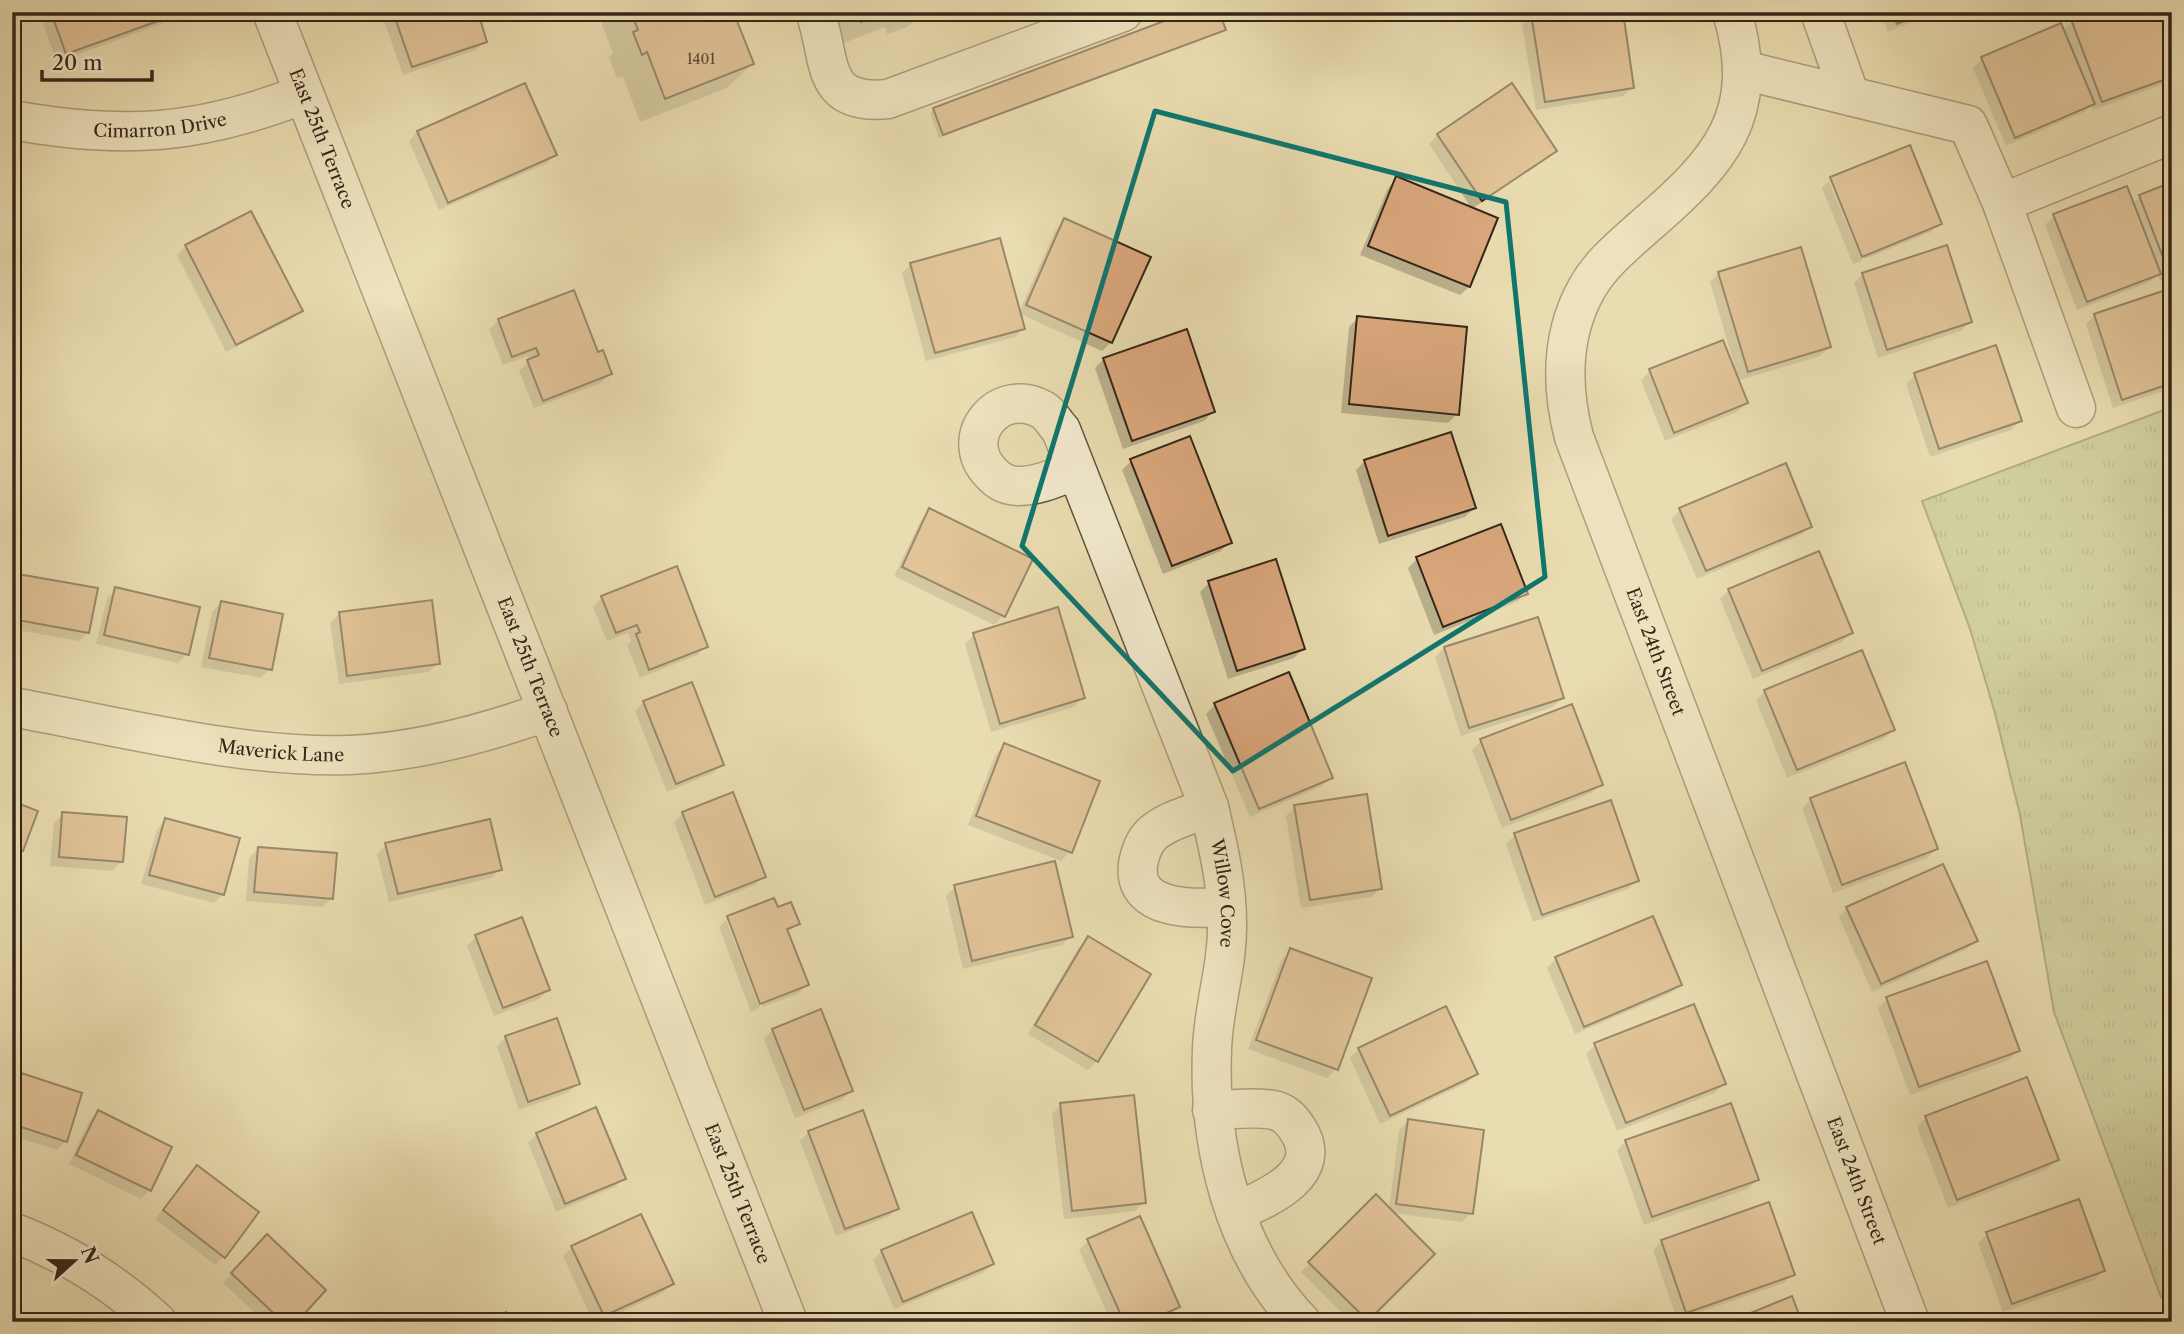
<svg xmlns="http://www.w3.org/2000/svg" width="2184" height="1334" font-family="'Libre Caslon Text',serif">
  <defs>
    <pattern id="grass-tufts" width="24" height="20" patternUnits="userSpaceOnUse" patternTransform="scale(1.75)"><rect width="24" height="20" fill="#b6c08c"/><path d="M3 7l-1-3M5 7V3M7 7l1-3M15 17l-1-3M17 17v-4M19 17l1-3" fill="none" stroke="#959c72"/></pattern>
  </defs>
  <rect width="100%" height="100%" fill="#e9dcb0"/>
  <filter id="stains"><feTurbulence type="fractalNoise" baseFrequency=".00286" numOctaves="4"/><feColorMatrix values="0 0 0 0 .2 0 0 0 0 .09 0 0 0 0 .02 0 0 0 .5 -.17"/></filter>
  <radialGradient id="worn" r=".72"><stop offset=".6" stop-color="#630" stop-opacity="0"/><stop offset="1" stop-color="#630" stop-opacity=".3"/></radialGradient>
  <path fill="url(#grass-tufts)" stroke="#767252" stroke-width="2" d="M2172 407V1293L2161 1297 2054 1012 2020 815 1995 713 1970 629 1922 501Z"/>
  <g fill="#0003">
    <path d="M39 12H169L170 15 161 24 57 62Z"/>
    <path d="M381 12H476L485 41 476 50 403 75Z"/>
    <path d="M597 12H739L734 18 752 64 727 88 640 122 623 76 617 78 609 58 613 53Z"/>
    <path d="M824 12H924L907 27 887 34 885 27 836 46Z"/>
    <path d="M1550 12H1621L1633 87 1623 96 1536 110 1522 24 1531 15Z"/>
    <path d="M1880 12H1936L1888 32Z"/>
    <path d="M2072 21 2172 31V81L2093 110 2091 105 2084 112 2006 146 1973 68 1982 59 2060 25 2062 31Z"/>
    <path d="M1224 29 939 138 930 113 934 109Z"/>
    <path d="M524 86 555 155 546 164 439 210 409 141 417 132Z"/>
    <path d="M1438 135 1555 150 1472 209 1429 144Z"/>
    <path d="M1397 179 1496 219 1469 287 1460 295 1360 255 1388 188Z"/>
    <path d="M1831 179 1940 223 1931 232 1865 259 1833 181H1829L1862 261 1853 264 1822 188Z"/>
    <path d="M2172 184V277L2160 281 2158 274 2150 282 2077 310 2045 225 2054 216 2132 204 2140 197Z"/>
    <path d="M1065 220 1111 342 1102 351 1020 314 1024 328 1015 337 926 361 902 273 911 264 1019 312 1056 229Z"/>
    <path d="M186 246 300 310 292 319 226 352 177 255Z"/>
    <path d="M1719 273 1829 347 1820 356 1737 381 1746 403 1737 412 1665 441 1641 380 1650 371 1722 342 1731 365 1734 364 1710 282Z"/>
    <path d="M1863 274 1970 322 1961 331 1878 358 1854 283Z"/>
    <path d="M2172 290V388L2113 408 2086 324 2095 315Z"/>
    <path d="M573 293 597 354 610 374 601 383 534 408 519 371 529 361 527 356 503 365 489 330 498 321Z"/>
    <path d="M1358 318 1457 414 1448 423 1341 413 1349 327Z"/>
    <path d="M1104 359 1213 412 1204 421 1123 449 1095 368Z"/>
    <path d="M1915 375 2020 421 2011 430 1930 457 1906 384Z"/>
    <path d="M1131 461 1230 542 1221 551 1163 574 1122 470Z"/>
    <path d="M1365 461 1474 508 1465 517 1379 544 1356 470Z"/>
    <path d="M1680 510 1810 526 1801 535 1697 579 1671 519Z"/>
    <path d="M930 511 1003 616 994 625 894 576 921 520Z"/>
    <path d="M1417 559 1526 593 1517 602 1434 635 1408 568Z"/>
    <path d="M1275 561 1303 649 1294 658 1228 679 1200 592 1209 583Z"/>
    <path d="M12 575 88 632 79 641 12 629Z"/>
    <path d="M116 589 187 654 178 663 96 644 107 598Z"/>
    <path d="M1729 590 1851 633 1842 642 1753 679 1720 599Z"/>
    <path d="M602 598 706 646 697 655 640 678 627 645 631 641 628 633 607 641 593 607Z"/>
    <path d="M221 603 270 669 261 678 201 667 212 612Z"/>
    <path d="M339 614 438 663 429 672 339 684 330 623Z"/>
    <path d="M974 635 1083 698 1074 707 991 732 965 644Z"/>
    <path d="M1444 648 1562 698 1553 707 1461 736 1435 657Z"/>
    <path d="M1765 691 1893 730 1884 739 1787 778 1756 700Z"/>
    <path d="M644 702 722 764 713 773 667 792 635 711Z"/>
    <path d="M1215 705 1331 777 1322 786 1250 817 1206 714Z"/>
    <path d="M1481 741 1601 784 1592 793 1502 828 1472 750Z"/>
    <path d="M1004 746 1070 852 1061 861 968 825 995 755Z"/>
    <path d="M1811 799 1936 849 1927 858 1833 893 1802 808Z"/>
    <path d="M12 803 21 850 12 859Z"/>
    <path d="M1295 807 1381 888 1371 897 1301 908 1286 816Z"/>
    <path d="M683 813 764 876 755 885 705 905 674 822Z"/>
    <path d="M63 814 121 862 112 871 50 866 54 823Z"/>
    <path d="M166 820 223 894 214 903 141 884 157 829Z"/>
    <path d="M1515 835 1637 880 1628 889 1533 922 1506 844Z"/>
    <path d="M386 845 500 869 491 878 389 902 377 854Z"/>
    <path d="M258 849 332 898 323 907 246 901 249 858Z"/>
    <path d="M955 887 1071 936 1062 945 963 969 946 896Z"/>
    <path d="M773 900 777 909 798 924 787 933 807 985 798 994 763 1007 730 920H726L760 1008 751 1012 719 927 728 918Z"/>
    <path d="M1848 908 1976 940 1967 949 1872 992 1839 917Z"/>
    <path d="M476 937 548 990 539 999 494 1016 467 946Z"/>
    <path d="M1088 938 1097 1061 1088 1070 1028 1034 1079 947Z"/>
    <path d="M1291 950 1336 1069 1327 1078 1248 1049 1282 959Z"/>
    <path d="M1556 959 1680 984 1671 993 1575 1034 1547 968Z"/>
    <path d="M1887 999 2018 1051 2009 1060 1910 1095 1878 1008Z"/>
    <path d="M773 1030 851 1091 842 1100 795 1118 764 1039Z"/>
    <path d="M506 1037 578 1083 569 1092 519 1110 497 1046Z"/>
    <path d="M1595 1045 1724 1084 1715 1093 1617 1131 1586 1054Z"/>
    <path d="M1359 1049 1476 1074 1467 1083 1380 1124 1350 1058Z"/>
    <path d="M12 1072 66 1141 57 1150 12 1136Z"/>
    <path d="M1061 1105 1144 1202 1135 1211 1064 1219 1052 1114Z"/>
    <path d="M98 1112 150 1190 141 1199 69 1164 89 1121Z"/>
    <path d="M1926 1118 2057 1160 2048 1169 1948 1208 1917 1127Z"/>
    <path d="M1408 1121 1471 1213 1462 1222 1392 1213 1432 1254 1364 1322H1351L1301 1272 1376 1197 1389 1210 1399 1130Z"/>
    <path d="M809 1132 897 1208 888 1217 836 1236 800 1141Z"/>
    <path d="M537 1134 624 1178 615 1187 556 1212 528 1143Z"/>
    <path d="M1626 1141 1757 1180 1748 1189 1644 1225 1617 1150Z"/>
    <path d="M197 1167 224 1256 215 1265 155 1219Z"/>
    <path d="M1987 1234 2103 1271 2094 1280 2003 1312 1978 1243Z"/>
    <path d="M1088 1241 1178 1306 1169 1315 1154 1322H1111L1079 1250Z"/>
    <path d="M1662 1241 1793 1274 1784 1283 1677 1320 1653 1250Z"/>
    <path d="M258 1245 295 1322H265L223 1283Z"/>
    <path d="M572 1247 672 1284 663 1293 600 1322H593L563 1256Z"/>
    <path d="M882 1251 992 1264 983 1273 894 1309 873 1260Z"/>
  </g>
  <g fill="#daa77c" stroke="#352519" stroke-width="2">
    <path d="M51 12H171L172 16 66 54Z"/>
    <path d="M393 12H478L487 42 412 67Z"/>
    <path d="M631 12H741L735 16 754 64 665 99 647 52 642 55 633 32 638 30Z"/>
    <path d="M857 12H887L861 22Z"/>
    <path d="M1188 12H1219L1226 30 943 135 933 108Z"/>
    <path d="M1623 12 1634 88 1545 102 1531 14Z"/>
    <path d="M1892 12H1926L1897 24Z"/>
    <path d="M2090 12H2167L2172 26V77L2102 102 2071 19Z"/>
    <path d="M2061 23 2095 104 2015 138 1981 57Z"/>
    <path d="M525 83 557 155 448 203 417 131Z"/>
    <path d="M1512 83 1557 151 1482 201 1437 134Z"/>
    <path d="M1910 145 1942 224 1862 257 1830 177Z"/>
    <path d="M1396 176 1498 218 1470 287 1368 246Z"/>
    <path d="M2172 182V272L2169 273 2139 195Z"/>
    <path d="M2127 186 2161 274 2087 302 2053 214Z"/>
    <path d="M251 211 303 311 236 345 185 245Z"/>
    <path d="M1064 218 1151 257 1112 343 1026 305Z"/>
    <path d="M1000 238 1025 329 935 353 910 263Z"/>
    <path d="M1947 245 1972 322 1887 350 1862 273Z"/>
    <path d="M1801 247 1831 347 1748 372 1718 272Z"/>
    <path d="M2172 288V383L2122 400 2094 314Z"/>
    <path d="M574 290 598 352 603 350 612 374 543 401 527 360 539 355 536 348 512 357 498 319Z"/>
    <path d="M1357 316 1467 327 1459 415 1349 404Z"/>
    <path d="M1187 329 1215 412 1132 441 1103 358Z"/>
    <path d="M1723 340 1748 403 1674 433 1649 369Z"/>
    <path d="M1996 345 2022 421 1939 449 1914 373Z"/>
    <path d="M1451 432 1476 508 1388 536 1364 460Z"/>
    <path d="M1190 436 1232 543 1172 566 1130 459Z"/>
    <path d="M1786 463 1812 527 1706 571 1679 508Z"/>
    <path d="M929 508 1033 559 1005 617 902 567Z"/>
    <path d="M1501 524 1528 594 1443 627 1416 557Z"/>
    <path d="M1819 551 1853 633 1762 671 1728 589Z"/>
    <path d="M1276 559 1305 649 1237 671 1208 581Z"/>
    <path d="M677 566 708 647 649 670 636 634 640 632 637 625 616 633 601 596Z"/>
    <path d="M12 573 98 588 89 633 12 619Z"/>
    <path d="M115 587 200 607 189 655 104 635Z"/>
    <path d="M432 600 440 664 347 676 339 612Z"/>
    <path d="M221 601 283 614 272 670 209 658Z"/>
    <path d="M1058 607 1085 698 1000 724 973 633Z"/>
    <path d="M1538 617 1564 698 1469 728 1444 647Z"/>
    <path d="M1862 650 1895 730 1797 770 1764 690Z"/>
    <path d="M1289 672 1333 778 1259 809 1214 703Z"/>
    <path d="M692 682 724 765 676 784 643 701Z"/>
    <path d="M1572 704 1603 785 1511 820 1480 739Z"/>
    <path d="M1004 743 1100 781 1072 853 976 816Z"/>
    <path d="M1905 762 1938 849 1842 885 1810 798Z"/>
    <path d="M733 792 766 877 715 897 682 812Z"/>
    <path d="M1367 794 1382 889 1310 900 1294 805Z"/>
    <path d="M1611 800 1639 881 1542 915 1514 833Z"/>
    <path d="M12 801 38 811 23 851 12 847Z"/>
    <path d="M62 812 127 817 123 862 59 857Z"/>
    <path d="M165 818 240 838 224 895 149 875Z"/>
    <path d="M490 819 502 870 398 894 385 843Z"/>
    <path d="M258 847 337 853 333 899 254 892Z"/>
    <path d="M1055 861 1073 937 972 961 954 885Z"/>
    <path d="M1943 864 1978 941 1881 984 1846 907Z"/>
    <path d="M774 898 778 907 791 902 800 924 787 929 809 985 760 1004 727 916Z"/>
    <path d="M1653 916 1682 985 1584 1027 1555 957Z"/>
    <path d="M522 917 550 990 503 1008 475 935Z"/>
    <path d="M1088 936 1151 974 1098 1062 1035 1025Z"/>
    <path d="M1290 948 1372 978 1338 1070 1256 1040Z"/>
    <path d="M1987 961 2020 1051 1919 1087 1886 997Z"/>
    <path d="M1694 1004 1726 1084 1626 1123 1594 1043Z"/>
    <path d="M1446 1006 1478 1074 1390 1116 1358 1048Z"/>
    <path d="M821 1009 853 1091 804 1110 772 1029Z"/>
    <path d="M557 1018 580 1084 528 1102 505 1036Z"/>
    <path d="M12 1070 82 1093 67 1142 12 1124Z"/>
    <path d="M2027 1077 2059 1160 1957 1200 1925 1116Z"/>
    <path d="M1134 1095 1146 1203 1072 1211 1060 1103Z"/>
    <path d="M1731 1103 1759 1180 1652 1217 1625 1140Z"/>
    <path d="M596 1107 626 1179 565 1204 536 1133Z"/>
    <path d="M98 1110 172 1147 151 1191 76 1155Z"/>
    <path d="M863 1110 899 1209 845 1229 808 1131Z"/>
    <path d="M1408 1119 1484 1130 1473 1214 1396 1204Z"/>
    <path d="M197 1165 259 1212 225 1258 163 1210Z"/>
    <path d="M1376 1194 1435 1254 1368 1321 1308 1262Z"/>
    <path d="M2079 1199 2105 1271 2012 1304 1986 1232Z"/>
    <path d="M1769 1202 1795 1275 1686 1313 1661 1240Z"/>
    <path d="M972 1212 994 1264 903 1302 881 1250Z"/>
    <path d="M641 1214 674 1284 604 1316 571 1246Z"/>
    <path d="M1140 1216 1180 1307 1146 1322H1124L1087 1239Z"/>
    <path d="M267 1234 326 1290 297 1322H283L231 1273Z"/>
    <path d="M1792 1296 1802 1322H1729Z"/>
    <path d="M506 1312 513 1322H492Z"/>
  </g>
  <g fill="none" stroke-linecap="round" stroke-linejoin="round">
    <defs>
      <g id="minor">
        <path id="s1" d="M272 12 788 1322"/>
        <path d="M815 12C832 58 818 106 888 99L1123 12"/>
        <path id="s2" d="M1732 12C1763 116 1719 162 1645 226 1624 245 1601 263 1587 288 1561 334 1561 387 1574 437L1910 1322"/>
        <path d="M1820 12 1850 96"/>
        <path d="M1743 70 1968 125 2002 203 2172 134"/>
        <path id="s3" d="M12 120C124 140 198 135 304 94"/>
        <path d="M2002 203 2076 408"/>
        <path id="s4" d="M1076 470C1057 477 1039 486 1019 486 1008 486 998 481 991 473 956 437 1000 385 1043 410 1050 414 1055 424 1061 430L1209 807C1218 846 1227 883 1227 923 1228 966 1213 1007 1212 1050 1208 1145 1233 1251 1301 1322"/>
        <path id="s5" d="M12 707C118 726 244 759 350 755 418 752 484 734 548 711"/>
        <path d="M1209 807C1192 815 1164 821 1151 835 1143 843 1140 854 1138 864 1132 912 1196 909 1226 907"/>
        <path d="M1212 1110C1232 1110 1254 1106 1273 1110 1284 1112 1292 1120 1298 1130 1326 1174 1267 1198 1236 1212"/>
        <path d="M12 1232C67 1253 114 1282 157 1322"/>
      </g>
    </defs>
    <use href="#minor" stroke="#62533f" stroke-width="41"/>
    <use href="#minor" stroke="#f1e8cc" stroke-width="38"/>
  </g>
  <path d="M0 0H2184V1334H0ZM1155 111 1506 202 1545 577 1233 771 1022 546Z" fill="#e9dcb0" fill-opacity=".55" fill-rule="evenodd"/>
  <path fill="none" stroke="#0f766e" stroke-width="5" stroke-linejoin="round" d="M1155 111 1506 202 1545 577 1233 771 1022 546Z"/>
  <g text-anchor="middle" stroke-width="5" stroke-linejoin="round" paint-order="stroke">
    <g font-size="14" fill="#5e4632">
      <text x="701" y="64">1401</text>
    </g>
    <g font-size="18" fill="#352519" stroke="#f1e8cc">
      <text dy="6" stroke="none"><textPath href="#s3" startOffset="149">Cimarron Drive</textPath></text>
      <text dy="6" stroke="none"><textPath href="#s1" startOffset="136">East 25th Terrace</textPath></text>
      <text dy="6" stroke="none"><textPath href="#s2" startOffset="718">East 24th Street</textPath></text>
      <text dy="6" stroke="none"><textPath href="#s1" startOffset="704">East 25th Terrace</textPath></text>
      <text dy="6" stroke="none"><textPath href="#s5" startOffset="273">Maverick Lane</textPath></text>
      <text dy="6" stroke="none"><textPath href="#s4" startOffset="732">Willow Cove</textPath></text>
      <text dy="6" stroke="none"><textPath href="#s2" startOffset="1284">East 24th Street</textPath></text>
      <text dy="6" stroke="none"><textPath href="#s1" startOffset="1270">East 25th Terrace</textPath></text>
    </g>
  </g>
  <rect width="2184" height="1334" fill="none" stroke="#e9dcb0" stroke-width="42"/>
  <rect x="14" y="14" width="2156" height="1306" fill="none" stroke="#352519" stroke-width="3.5"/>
  <rect x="21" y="21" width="2142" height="1292" fill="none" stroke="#352519" stroke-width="2"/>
  <g transform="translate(74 1261) rotate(69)" stroke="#f1e8cc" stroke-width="5" paint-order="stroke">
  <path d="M0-5L12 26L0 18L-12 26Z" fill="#352519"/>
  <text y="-10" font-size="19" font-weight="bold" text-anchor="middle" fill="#352519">N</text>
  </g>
  <path d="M42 70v10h110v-10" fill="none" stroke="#352519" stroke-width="3.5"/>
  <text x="52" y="70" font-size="21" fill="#352519" stroke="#f1e8cc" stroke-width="5" paint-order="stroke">20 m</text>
  <rect width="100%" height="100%" filter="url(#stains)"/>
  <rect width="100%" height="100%" fill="url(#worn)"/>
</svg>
